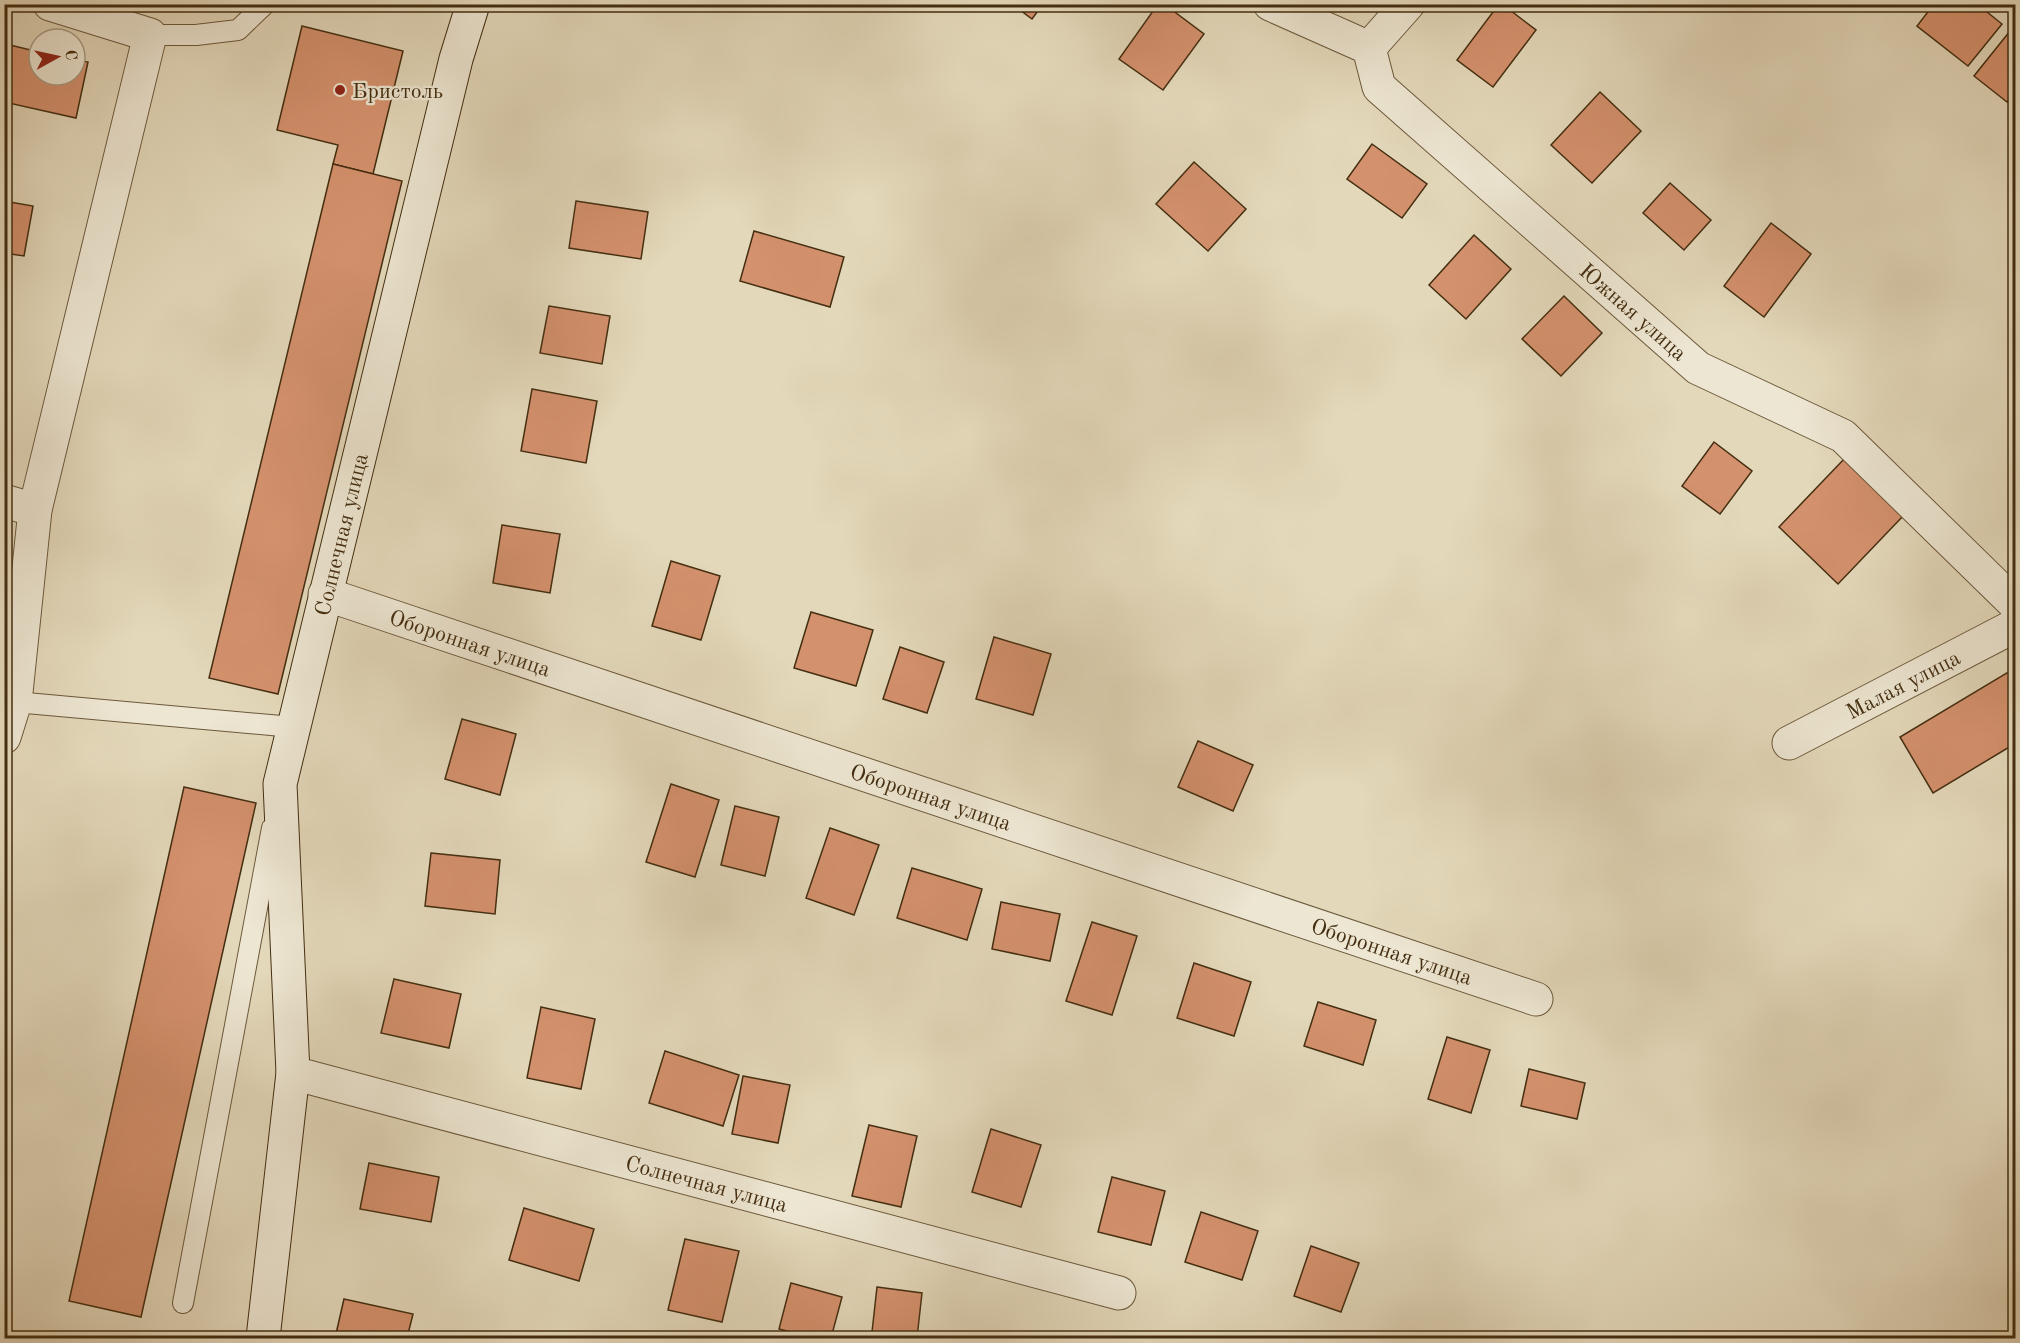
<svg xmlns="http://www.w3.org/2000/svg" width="2020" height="1343" font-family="'Old Standard TT',serif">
  <rect width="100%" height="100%" fill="#e3d8ba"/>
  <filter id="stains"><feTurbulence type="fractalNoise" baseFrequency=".00333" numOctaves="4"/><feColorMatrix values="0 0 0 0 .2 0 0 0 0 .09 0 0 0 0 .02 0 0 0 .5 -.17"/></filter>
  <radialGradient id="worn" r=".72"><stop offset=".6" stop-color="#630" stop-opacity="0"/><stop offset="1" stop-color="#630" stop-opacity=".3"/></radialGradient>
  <g fill="#d4916d" stroke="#442e11" stroke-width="1.5">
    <path d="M1012 4H1043L1032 19Z"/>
    <path d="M1158 4H1164L1204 34 1163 90 1119 59Z"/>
    <path d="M1499 4H1502L1536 30 1493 87 1457 60Z"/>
    <path d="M1934 4H1977L2002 24 1968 66 1917 26Z"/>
    <path d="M302 26 403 51 373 174 333 164 338 145 277 130Z"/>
    <path d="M2010 31 2016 35V91L2007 102 1974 76Z"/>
    <path d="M10 45 39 52V75H75V60L88 62 76 118 4 102V73Z"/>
    <path d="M1600 92 1641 131 1592 183 1551 145Z"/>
    <path d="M1372 144 1427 184 1402 218 1347 179Z"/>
    <path d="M1194 162 1246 209 1208 251 1156 204Z"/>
    <path d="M333 164 402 181 278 694 209 678Z"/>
    <path d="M1670 183 1711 220 1684 250 1643 213Z"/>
    <path d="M4 201 33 206 24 256 4 253Z"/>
    <path d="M576 201 648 212 641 259 569 248Z"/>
    <path d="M1771 223 1811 254 1764 317 1724 286Z"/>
    <path d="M754 231 844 257 830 307 740 281Z"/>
    <path d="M1474 235 1511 269 1466 319 1429 285Z"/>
    <path d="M1564 296 1602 333 1561 376 1522 339Z"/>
    <path d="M549 306 610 316 602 364 540 353Z"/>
    <path d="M532 389 597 401 586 463 521 451Z"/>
    <path d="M1714 442 1752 471 1720 514 1682 486Z"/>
    <path d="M1845 458 1904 515 1838 584 1779 527Z"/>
    <path d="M502 525 560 534 550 593 493 583Z"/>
    <path d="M671 561 720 576 701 640 652 626Z"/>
    <path d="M811 612 873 630 856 686 794 668Z"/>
    <path d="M994 637 1051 654 1033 715 976 699Z"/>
    <path d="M900 647 944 662 927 713 883 699Z"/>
    <path d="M2015 668 2016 743 1933 793 1900 737Z"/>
    <path d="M462 719 516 734 500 795 445 779Z"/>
    <path d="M1198 741 1253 765 1233 811 1178 787Z"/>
    <path d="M671 784 719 800 695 877 646 862Z"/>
    <path d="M184 787 256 803 141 1317 69 1301Z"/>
    <path d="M735 806 779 817 765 876 721 865Z"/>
    <path d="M830 828 879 845 854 915 806 898Z"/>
    <path d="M431 853 500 860 495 914 425 906Z"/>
    <path d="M912 868 982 889 967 940 897 918Z"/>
    <path d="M1001 902 1060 914 1050 961 992 949Z"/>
    <path d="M1092 922 1137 936 1112 1015 1066 1001Z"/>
    <path d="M1194 963 1251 982 1234 1036 1177 1018Z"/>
    <path d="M394 979 461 994 449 1048 381 1033Z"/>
    <path d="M1318 1002 1376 1020 1363 1065 1304 1046Z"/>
    <path d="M541 1007 595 1019 581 1089 527 1078Z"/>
    <path d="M1447 1037 1490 1050 1471 1113 1428 1099Z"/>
    <path d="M665 1051 739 1075 723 1126 649 1103Z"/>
    <path d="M1529 1069 1585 1083 1577 1119 1521 1106Z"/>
    <path d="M743 1076 790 1085 778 1143 732 1134Z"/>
    <path d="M869 1125 917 1136 901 1207 852 1196Z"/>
    <path d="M991 1129 1041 1145 1021 1207 972 1192Z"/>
    <path d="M369 1163 439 1177 431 1222 360 1209Z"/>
    <path d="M1112 1177 1165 1191 1151 1245 1098 1232Z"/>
    <path d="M524 1208 594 1229 579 1281 509 1260Z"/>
    <path d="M1201 1212 1258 1231 1242 1280 1185 1262Z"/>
    <path d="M685 1239 739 1251 722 1322 668 1310Z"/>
    <path d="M1311 1246 1359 1263 1341 1312 1294 1296Z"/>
    <path d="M791 1283 842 1297 831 1338H815L779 1329Z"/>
    <path d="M877 1287 922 1293 917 1338 872 1332Z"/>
    <path d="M344 1299 413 1314 407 1338H335Z"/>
  </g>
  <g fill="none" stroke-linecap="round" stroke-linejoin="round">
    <defs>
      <g id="lane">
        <path d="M150 35H196L238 30 265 4"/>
        <path d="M15 702 293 727"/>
        <path d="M183 1303 272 828"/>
      </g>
      <g id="street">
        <path id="s1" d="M1270 4 1369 48 1379 87 1698 368 1843 436 2016 605"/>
        <path d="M1369 48 1408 4"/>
        <path d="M4 501 35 510"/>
        <path id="s2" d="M325 594 1536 999"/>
        <path d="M4 737 15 702 35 510 150 35 50 4"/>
        <path id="s3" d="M1789 743 2016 625"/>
        <path id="s4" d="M293 1073 1119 1293"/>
      </g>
      <g id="secondary">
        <path id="s5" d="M263 1338 293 1073 280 784 456 59 473 4"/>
      </g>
    </defs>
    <use href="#lane" stroke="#6c583b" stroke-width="22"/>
    <use href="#street" stroke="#6c583b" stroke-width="35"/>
    <use href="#secondary" stroke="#442e11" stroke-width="35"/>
    <use href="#lane" stroke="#ede6d2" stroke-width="20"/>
    <use href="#street" stroke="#ede6d2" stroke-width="33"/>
    <use href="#secondary" stroke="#ede6d2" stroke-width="33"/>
  </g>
  <circle fill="#8f2418" stroke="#ede6d2" stroke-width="2" cx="340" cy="90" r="6"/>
  <g text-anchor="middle" stroke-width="4.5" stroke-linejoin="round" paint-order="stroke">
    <g font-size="22" fill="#442e11" stroke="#ede6d2" text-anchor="start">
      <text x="352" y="98">Бристоль</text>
    </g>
    <g font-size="22" fill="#442e11" stroke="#ede6d2">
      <text dy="8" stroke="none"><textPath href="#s1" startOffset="488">Южная улица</textPath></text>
      <text dy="8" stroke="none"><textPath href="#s5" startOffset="813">Солнечная улица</textPath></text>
      <text dy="8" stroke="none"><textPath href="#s2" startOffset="153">Оборонная улица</textPath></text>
      <text dy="8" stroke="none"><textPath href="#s3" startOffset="128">Малая улица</textPath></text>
      <text dy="8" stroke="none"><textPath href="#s2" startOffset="639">Оборонная улица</textPath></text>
      <text dy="8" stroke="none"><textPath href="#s2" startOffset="1125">Оборонная улица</textPath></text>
      <text dy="8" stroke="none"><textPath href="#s4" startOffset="428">Солнечная улица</textPath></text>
    </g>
  </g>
  <rect width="2020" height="1343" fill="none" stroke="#e3d8ba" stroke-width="24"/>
  <rect x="6" y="6" width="2008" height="1331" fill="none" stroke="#442e11" stroke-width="3"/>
  <rect x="12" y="12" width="1996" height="1319" fill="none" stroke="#442e11" stroke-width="1.5"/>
  <g transform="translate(57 57) rotate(82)"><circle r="28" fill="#ede6d2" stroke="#a99c85" stroke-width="1.5"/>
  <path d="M0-4.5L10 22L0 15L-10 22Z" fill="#8f2418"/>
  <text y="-9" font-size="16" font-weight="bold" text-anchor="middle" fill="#442e11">С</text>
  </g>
  <rect width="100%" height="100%" filter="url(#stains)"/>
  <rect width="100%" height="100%" fill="url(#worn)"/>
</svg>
